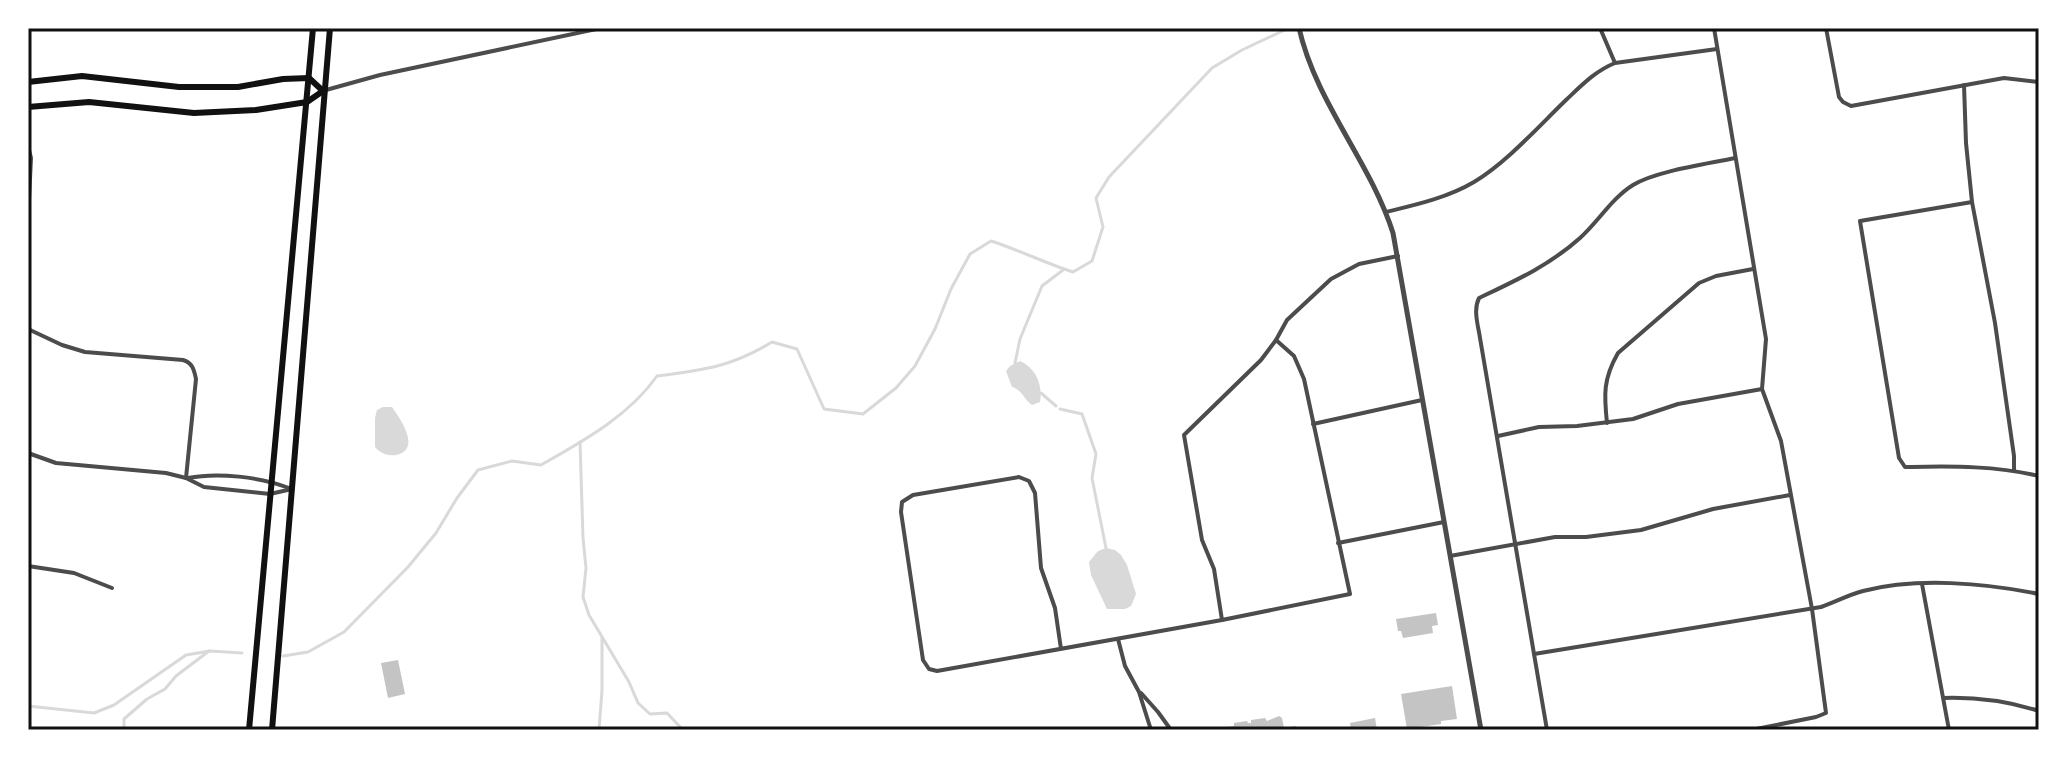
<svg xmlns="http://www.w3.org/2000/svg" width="2067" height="758" font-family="Helvetica,sans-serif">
  <rect width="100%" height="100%" fill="#fff"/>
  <g fill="#d9d9d9">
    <path d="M1020 361C1036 368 1043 385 1040 402L1032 405C1024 399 1022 390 1012 387L1006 371 1010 366Z"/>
    <path d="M383 407H392C398 416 406 427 408 438 412 457 386 461 375 447V418L377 410Z"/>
    <path d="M1106 548 1115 550 1121 555 1127 565 1136 594 1131 606 1125 609H1107L1091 575 1089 562 1098 551Z"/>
  </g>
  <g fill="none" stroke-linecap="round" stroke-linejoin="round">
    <g stroke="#d9d9d9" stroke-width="3">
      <path d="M1017 366 1015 363 1020 339 1042 286 1063 270"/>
      <path d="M1041 393 1056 406"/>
      <path d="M1060 409 1082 414 1096 454 1092 478 1106 548"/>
      <path d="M580 442 583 538 586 568 583 597 589 615 629 682 638 703 650 714 667 713 683 730"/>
      <path d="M283 656 308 652 344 632 408 567 436 533 457 498 478 470 512 461 541 465C583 441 629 416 657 376 703 370 731 367 772 342L797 349 824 409 863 414 896 388 915 366 935 329 951 289 970 254 991 241C1019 250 1045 263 1073 272L1092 261 1103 227 1096 198 1109 177 1212 68 1242 50 1289 28"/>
      <path d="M28 706 94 713 114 705 186 655 210 651 242 653"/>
      <path d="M124 730V719L147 699 165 689 176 676 209 651"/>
      <path d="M599 730 602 690V638"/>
    </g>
  </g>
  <g fill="#c4c4c4">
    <path d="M1436 613 1438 625 1432 626 1433 633 1403 638 1401 631H1398L1396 619Z"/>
    <path d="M398 660 405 694 388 698 381 663Z"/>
    <path d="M1452 686 1457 719 1441 721V724L1407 729 1401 694Z"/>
    <path d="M1279 716 1282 718 1284 728 1296 726V730H1218V728L1234 726V723L1247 721 1248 723H1251V720L1265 718 1267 721Z"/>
    <path d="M1375 718 1377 730H1351L1350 723Z"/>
  </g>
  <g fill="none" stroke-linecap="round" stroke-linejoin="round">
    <g stroke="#4c4c4c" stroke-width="4">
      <path d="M1600 28 1615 63"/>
      <path d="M1714 28 1766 339 1762 389 1781 441 1812 609 1826 713 1816 717 1751 730"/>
      <path d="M1826 28 1839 97 1843 102 1851 106 2004 78 2039 82"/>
      <path d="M1964 85 1966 143 1972 202 1995 323 2014 456V470"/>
      <path d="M326 90 380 75 601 28"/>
      <path d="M28 146 31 158 28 220"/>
      <path d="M1972 202 1860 221 1899 458 1905 467H1911C1954 466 1997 466 2039 476"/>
      <path d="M1386 212C1415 205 1447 198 1474 182 1507 162 1538 127 1566 100 1581 86 1595 71 1615 63L1717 49"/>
      <path d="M28 329 62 345 85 352 183 360C193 363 194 370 196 379L186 478"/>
      <path d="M1607 423C1604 395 1603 379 1618 353L1699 283 1716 276 1753 269"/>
      <path d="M1313 424 1422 400"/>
      <path d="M1498 436 1539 427 1577 426 1633 419 1678 404 1762 389"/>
      <path d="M28 453 56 463 166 473 186 478 204 487 270 494 292 489"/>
      <path d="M188 478C218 472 260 477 289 488"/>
      <path d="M1338 543 1444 522"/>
      <path d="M1450 556 1555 537H1586L1641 530 1713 509 1790 495"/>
      <path d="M28 566 74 573 112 588"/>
      <path d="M1922 584 1949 730"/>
      <path d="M1222 620 1214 569 1202 540 1184 435 1261 360 1276 340 1287 320 1331 279 1359 264 1398 256"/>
      <path d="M1118 639 1125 666 1139 692 1151 730"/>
      <path d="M1061 649 1055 608 1041 568 1035 493 1029 481 1019 477 913 495 902 502 901 512 923 660 929 669 937 671 1222 620 1350 594 1304 379 1294 356 1276 340"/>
      <path d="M1534 654 1821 607C1835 602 1848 595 1863 591 1917 577 1985 583 2039 594"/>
      <path d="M1141 693 1158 712 1171 730"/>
      <path d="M1944 698C1977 697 2007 701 2039 711"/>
      <path d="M1547 730 1480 338C1478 325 1473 310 1479 298 1515 281 1550 265 1580 238 1598 222 1612 198 1633 185 1656 171 1707 164 1735 158"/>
    </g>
    <path stroke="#4c4c4c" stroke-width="5" d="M1299 28C1316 103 1370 161 1393 233L1481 730"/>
    <g stroke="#111" stroke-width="6">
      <path d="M28 82 82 76 179 87H238L283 79 309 78 323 91"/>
      <path d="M28 107 89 102 194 113 256 110 307 102 323 91"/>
      <path d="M249 730 313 28"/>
      <path d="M272 730 330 28"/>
    </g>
  </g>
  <rect width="2067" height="758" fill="none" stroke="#ffffff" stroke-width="60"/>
  <rect x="30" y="30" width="2007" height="698" fill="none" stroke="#111" stroke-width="3"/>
</svg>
